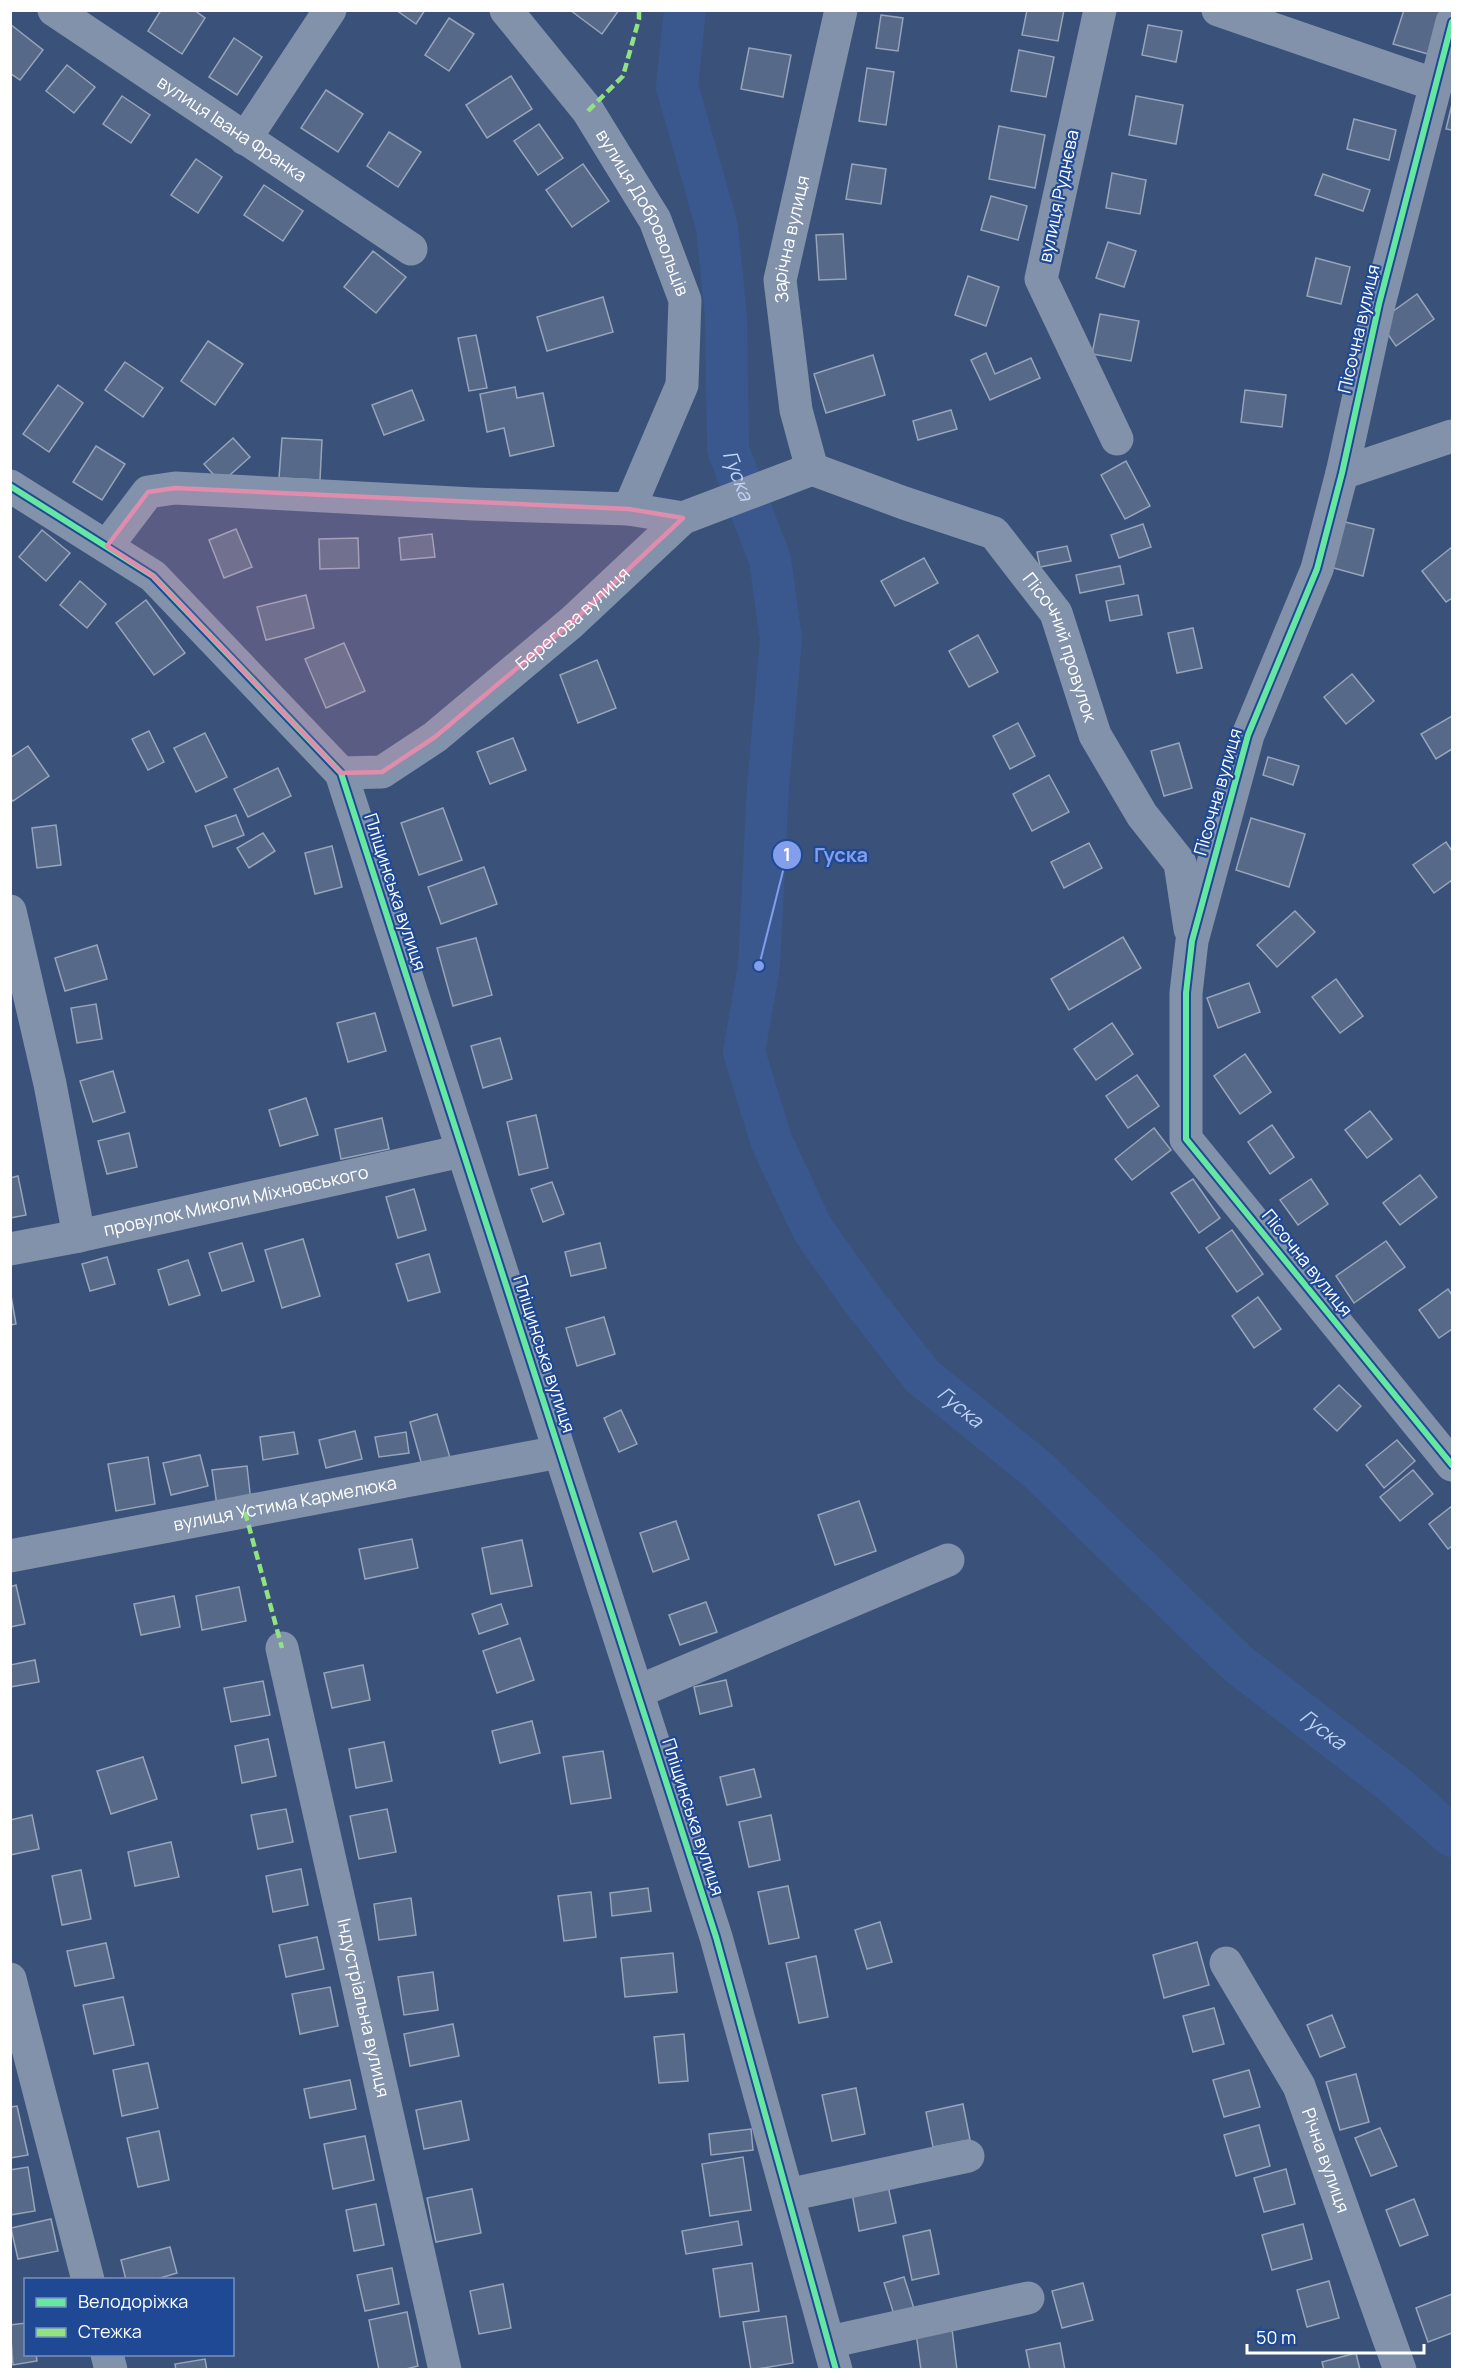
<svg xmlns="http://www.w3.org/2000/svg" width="1463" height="2380" font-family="Manrope,sans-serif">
  <rect width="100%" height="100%" fill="#3a5179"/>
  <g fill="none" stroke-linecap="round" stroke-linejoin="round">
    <path stroke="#3a588e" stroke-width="42" id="s1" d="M685 10 677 86 717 227 726 316 728 449 770 560 781 639 768 786 759 966 744 1052 771 1140 812 1228 859 1295 922 1376 1039 1471 1237 1663 1396 1786 1452 1836"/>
  </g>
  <g fill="#566988" stroke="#97a4ba" stroke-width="1.5">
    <path d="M161 10H194L205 18 182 54 148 31Z"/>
    <path d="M396 10H425L416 24Z"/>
    <path d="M570 10H619L602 34Z"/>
    <path d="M1027 10H1064L1058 41 1022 35Z"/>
    <path d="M1404 10H1441L1428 54 1393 44Z"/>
    <path d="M881 15 903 18 898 51 876 48Z"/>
    <path d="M449 18 474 34 449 71 425 55Z"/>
    <path d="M10 24 43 50 20 80 10 73Z"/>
    <path d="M1148 25 1182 31 1176 62 1142 55Z"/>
    <path d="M234 38 262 57 237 95 209 77Z"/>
    <path d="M749 48 791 55 783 97 741 89Z"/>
    <path d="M1019 50 1054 57 1046 97 1011 91Z"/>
    <path d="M67 65 95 87 74 113 46 91Z"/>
    <path d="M867 68 894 72 886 125 859 121Z"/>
    <path d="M511 76 532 109 487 138 466 105Z"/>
    <path d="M326 90 363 114 338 152 301 128Z"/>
    <path d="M122 96 150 115 131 143 103 124Z"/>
    <path d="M1136 96 1183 105 1176 144 1129 135Z"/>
    <path d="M1452 104V130L1446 129Z"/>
    <path d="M1354 119 1396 130 1389 160 1347 149Z"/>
    <path d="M539 124 563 158 538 175 514 141Z"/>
    <path d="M999 126 1045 135 1035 188 989 179Z"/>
    <path d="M389 132 421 152 398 187 367 166Z"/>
    <path d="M196 159 222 177 198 213 171 195Z"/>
    <path d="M583 164 609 201 572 227 546 190Z"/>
    <path d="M852 164 886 169 881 204 846 199Z"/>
    <path d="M1112 173 1146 180 1140 214 1106 208Z"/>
    <path d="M1323 174 1370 190 1363 211 1315 195Z"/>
    <path d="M264 185 303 211 283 241 244 215Z"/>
    <path d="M991 196 1027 206 1018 240 981 230Z"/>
    <path d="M843 234 846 279 819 280 816 235Z"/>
    <path d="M1108 242 1136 251 1124 287 1096 278Z"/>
    <path d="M373 251 406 277 376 313 344 287Z"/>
    <path d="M1316 258 1350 267 1341 304 1307 296Z"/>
    <path d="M968 276 999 287 986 326 955 315Z"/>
    <path d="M1417 294 1434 319 1396 346 1387 333 1392 312Z"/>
    <path d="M603 297 613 332 547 351 537 317Z"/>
    <path d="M1100 314 1139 321 1131 361 1092 354Z"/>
    <path d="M476 335 487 388 469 391 458 338Z"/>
    <path d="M208 341 243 364 215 405 181 381Z"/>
    <path d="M986 353 995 374 1031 358 1040 378 990 400 971 360Z"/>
    <path d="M873 355 885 395 826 413 814 374Z"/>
    <path d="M125 362 163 388 143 417 105 390Z"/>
    <path d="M58 385 83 403 49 452 23 434Z"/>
    <path d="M515 387 517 398 543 393 554 446 510 456 504 428 487 432 480 394Z"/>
    <path d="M412 390 424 420 384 435 372 405Z"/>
    <path d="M1245 390 1286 395 1282 427 1241 422Z"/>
    <path d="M951 410 957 429 918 440 913 421Z"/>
    <path d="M233 438 250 457 221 483 204 464Z"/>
    <path d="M282 438 322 440 320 480 279 478Z"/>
    <path d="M96 446 125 464 102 500 73 482Z"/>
    <path d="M1126 461 1150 506 1125 519 1101 475Z"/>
    <path d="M1341 521 1374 529 1363 576 1330 567Z"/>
    <path d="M1143 524 1151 547 1119 558 1111 535Z"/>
    <path d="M236 529 252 567 224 578 209 540Z"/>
    <path d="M42 530 70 553 46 581 19 557Z"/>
    <path d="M432 534 435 557 401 560 399 538Z"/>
    <path d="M358 538 359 568 320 569 319 539Z"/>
    <path d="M1067 546 1071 561 1040 567 1037 552Z"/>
    <path d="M1452 547V598L1446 602 1422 571Z"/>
    <path d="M924 558 938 583 895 606 881 581Z"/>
    <path d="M1120 566 1124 584 1080 593 1076 575Z"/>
    <path d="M80 581 106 604 87 628 60 605Z"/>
    <path d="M306 595 314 628 266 640 257 607Z"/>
    <path d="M1138 595 1142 615 1110 621 1106 601Z"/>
    <path d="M146 600 185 653 154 675 116 623Z"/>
    <path d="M1193 628 1202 668 1177 673 1168 633Z"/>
    <path d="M978 635 998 672 969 687 949 651Z"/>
    <path d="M344 643 365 691 326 708 305 659Z"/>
    <path d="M597 660 616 708 578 723 560 675Z"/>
    <path d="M1352 674 1374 701 1346 724 1324 697Z"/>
    <path d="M1452 716V749L1436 759 1421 734Z"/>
    <path d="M1018 723 1035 756 1010 769 993 736Z"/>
    <path d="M149 731 164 762 148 770 132 739Z"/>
    <path d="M205 733 227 777 196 792 174 748Z"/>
    <path d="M513 738 526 770 490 784 477 752Z"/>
    <path d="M1179 743 1192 788 1164 796 1151 751Z"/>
    <path d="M28 746 49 776 13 801 10 798V758Z"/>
    <path d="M1268 757 1299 766 1293 785 1263 775Z"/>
    <path d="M278 768 291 796 248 817 234 789Z"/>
    <path d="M1049 775 1069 812 1032 831 1013 794Z"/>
    <path d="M443 808 462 860 419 875 401 823Z"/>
    <path d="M236 815 244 835 213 847 205 826Z"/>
    <path d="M1251 818 1305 834 1289 887 1236 870Z"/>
    <path d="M56 825 61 865 37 868 32 828Z"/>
    <path d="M263 833 275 851 249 868 237 848Z"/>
    <path d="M1446 842 1452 851V880L1434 893 1413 865Z"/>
    <path d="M1089 843 1102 868 1064 888 1051 862Z"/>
    <path d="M332 846 342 887 315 894 305 853Z"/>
    <path d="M484 867 497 904 441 924 428 887Z"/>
    <path d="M1295 911 1315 932 1277 967 1257 945Z"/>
    <path d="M1123 937 1141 968 1069 1010 1051 979Z"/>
    <path d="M476 938 492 995 453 1006 437 948Z"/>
    <path d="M97 945 107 979 65 991 55 958Z"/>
    <path d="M1336 979 1363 1016 1340 1033 1312 997Z"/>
    <path d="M1249 983 1260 1012 1218 1028 1207 998Z"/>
    <path d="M96 1004 102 1039 77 1043 71 1008Z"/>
    <path d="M375 1013 386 1051 348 1062 337 1023Z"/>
    <path d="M1112 1023 1133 1054 1096 1080 1074 1049Z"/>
    <path d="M500 1038 512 1079 483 1088 471 1046Z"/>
    <path d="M1245 1054 1271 1092 1240 1114 1214 1076Z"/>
    <path d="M113 1071 125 1112 93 1122 80 1081Z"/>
    <path d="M1137 1075 1159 1106 1128 1128 1106 1096Z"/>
    <path d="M306 1098 318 1135 280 1146 269 1110Z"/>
    <path d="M1370 1111 1392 1139 1367 1158 1345 1130Z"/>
    <path d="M536 1115 548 1168 519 1175 507 1122Z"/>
    <path d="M382 1118 389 1149 341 1159 335 1129Z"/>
    <path d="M1272 1125 1294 1157 1270 1174 1248 1142Z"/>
    <path d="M1154 1128 1171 1150 1132 1180 1115 1159Z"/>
    <path d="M129 1133 137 1167 107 1174 98 1141Z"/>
    <path d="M1420 1175 1437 1197 1400 1225 1383 1203Z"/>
    <path d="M18 1176 26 1215 10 1218V1178Z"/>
    <path d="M1193 1179 1220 1218 1199 1233 1171 1193Z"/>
    <path d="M1311 1179 1328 1204 1298 1225 1280 1200Z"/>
    <path d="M552 1182 564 1214 543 1222 531 1189Z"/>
    <path d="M414 1189 426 1230 398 1238 386 1197Z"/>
    <path d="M1232 1230 1263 1274 1237 1292 1206 1248Z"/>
    <path d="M303 1239 320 1296 282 1308 265 1250Z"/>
    <path d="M1386 1241 1405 1267 1354 1303 1336 1276Z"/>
    <path d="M242 1243 254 1281 222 1291 209 1253Z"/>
    <path d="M600 1243 606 1268 571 1276 565 1252Z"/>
    <path d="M429 1254 440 1292 408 1301 396 1264Z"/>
    <path d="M107 1257 115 1284 90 1291 82 1264Z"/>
    <path d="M188 1260 200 1295 169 1305 158 1270Z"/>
    <path d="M1448 1289 1452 1295V1329L1439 1338 1419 1310Z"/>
    <path d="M10 1290 16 1324 10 1325Z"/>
    <path d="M1258 1297 1281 1329 1254 1348 1232 1316Z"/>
    <path d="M604 1317 615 1354 577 1366 566 1328Z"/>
    <path d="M1339 1385 1361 1406 1337 1431 1314 1409Z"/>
    <path d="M621 1410 637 1444 619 1452 604 1418Z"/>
    <path d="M437 1414 451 1461 423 1469 410 1422Z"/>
    <path d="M355 1431 362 1459 326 1468 319 1440Z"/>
    <path d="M294 1432 298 1454 263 1460 260 1437Z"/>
    <path d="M406 1432 409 1453 379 1457 375 1437Z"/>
    <path d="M1397 1440 1415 1461 1384 1488 1366 1465Z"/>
    <path d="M200 1455 208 1486 171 1495 163 1463Z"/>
    <path d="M148 1457 155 1504 116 1511 108 1464Z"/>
    <path d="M247 1466 251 1502 217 1506 212 1470Z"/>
    <path d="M1413 1470 1433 1494 1400 1521 1380 1497Z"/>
    <path d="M859 1501 876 1551 835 1565 818 1515Z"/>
    <path d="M1452 1506V1546L1448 1549 1429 1524Z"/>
    <path d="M676 1521 689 1559 653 1572 640 1533Z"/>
    <path d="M412 1539 418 1568 365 1579 359 1549Z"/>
    <path d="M522 1540 532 1586 491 1594 482 1548Z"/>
    <path d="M16 1585 25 1624 10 1627V1587Z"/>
    <path d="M239 1587 246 1621 202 1630 196 1596Z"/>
    <path d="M174 1596 180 1627 141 1635 134 1604Z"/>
    <path d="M706 1602 717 1632 680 1645 669 1615Z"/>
    <path d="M501 1604 508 1624 479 1634 472 1614Z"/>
    <path d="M520 1638 534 1680 497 1693 483 1651Z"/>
    <path d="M35 1660 39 1682 10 1687V1665Z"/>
    <path d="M363 1665 370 1700 332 1708 324 1673Z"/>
    <path d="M726 1680 732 1706 700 1714 694 1687Z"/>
    <path d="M263 1681 270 1715 231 1722 224 1688Z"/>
    <path d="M532 1721 540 1753 500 1763 492 1731Z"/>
    <path d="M268 1739 276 1776 242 1783 235 1746Z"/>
    <path d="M384 1742 392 1781 356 1788 349 1749Z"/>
    <path d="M603 1751 611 1798 571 1804 563 1757Z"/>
    <path d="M143 1757 157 1799 111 1814 97 1771Z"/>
    <path d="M754 1769 761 1797 727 1805 720 1777Z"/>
    <path d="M286 1809 293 1842 258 1849 251 1815Z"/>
    <path d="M387 1809 396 1852 359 1859 350 1816Z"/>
    <path d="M32 1815 39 1849 10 1855V1820Z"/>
    <path d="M771 1815 780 1860 749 1867 739 1822Z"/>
    <path d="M171 1842 179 1877 135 1886 128 1852Z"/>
    <path d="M301 1869 308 1905 273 1912 266 1876Z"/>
    <path d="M81 1870 91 1919 62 1925 52 1876Z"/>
    <path d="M788 1886 799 1938 769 1944 758 1892Z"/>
    <path d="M648 1888 651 1911 612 1916 610 1893Z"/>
    <path d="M591 1892 596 1937 564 1941 558 1896Z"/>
    <path d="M411 1898 416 1935 379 1940 374 1904Z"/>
    <path d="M880 1922 892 1962 867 1969 855 1930Z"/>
    <path d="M317 1937 324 1969 286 1977 279 1945Z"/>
    <path d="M1197 1942 1209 1985 1164 1998 1153 1955Z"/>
    <path d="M106 1943 114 1978 75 1986 67 1951Z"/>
    <path d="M673 1953 677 1992 625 1997 621 1958Z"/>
    <path d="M816 1956 828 2017 799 2023 786 1963Z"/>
    <path d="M433 1972 438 2010 404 2015 398 1977Z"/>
    <path d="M330 1987 338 2026 300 2034 292 1994Z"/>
    <path d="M123 1997 134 2045 94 2054 83 2005Z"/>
    <path d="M1214 2008 1224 2044 1193 2052 1183 2016Z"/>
    <path d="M1332 2015 1345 2047 1320 2057 1307 2025Z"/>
    <path d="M453 2024 459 2056 410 2066 404 2034Z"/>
    <path d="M684 2034 688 2081 659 2083 654 2037Z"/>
    <path d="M148 2063 158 2108 122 2116 113 2070Z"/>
    <path d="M1249 2070 1260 2107 1224 2117 1213 2080Z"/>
    <path d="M1356 2074 1369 2122 1340 2130 1326 2082Z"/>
    <path d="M350 2080 356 2109 310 2118 304 2089Z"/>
    <path d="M856 2088 865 2134 832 2141 822 2095Z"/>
    <path d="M461 2101 469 2140 424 2149 416 2110Z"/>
    <path d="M963 2104 970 2140 933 2147 926 2112Z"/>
    <path d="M17 2106 28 2155 10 2158V2107Z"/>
    <path d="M1259 2125 1270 2166 1236 2176 1224 2135Z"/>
    <path d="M1380 2128 1397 2166 1371 2176 1355 2138Z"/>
    <path d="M751 2129 753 2150 711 2155 709 2134Z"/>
    <path d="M159 2131 169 2180 138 2187 127 2138Z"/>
    <path d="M365 2136 374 2180 333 2189 324 2144Z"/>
    <path d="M743 2157 751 2210 710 2216 702 2164Z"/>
    <path d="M28 2167 35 2211 10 2215V2170Z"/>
    <path d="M1286 2169 1295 2204 1264 2212 1254 2178Z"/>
    <path d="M887 2181 896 2223 859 2231 851 2188Z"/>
    <path d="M472 2189 481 2233 436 2242 427 2198Z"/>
    <path d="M1414 2199 1428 2235 1400 2246 1386 2210Z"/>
    <path d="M376 2204 384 2245 354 2251 346 2210Z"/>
    <path d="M51 2219 58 2251 18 2259 11 2228Z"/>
    <path d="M738 2221 742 2245 686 2254 682 2231Z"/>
    <path d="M1303 2224 1312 2259 1272 2270 1262 2235Z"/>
    <path d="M930 2230 939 2274 912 2280 903 2236Z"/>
    <path d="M170 2247 177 2273 154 2280H126L121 2260Z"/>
    <path d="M752 2263 759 2311 720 2317 713 2269Z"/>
    <path d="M392 2268 399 2304 365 2311 357 2275Z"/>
    <path d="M904 2277 917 2318 897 2324 884 2283Z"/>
    <path d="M1329 2281 1339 2318 1307 2327 1297 2290Z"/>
    <path d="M1083 2283 1093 2320 1062 2328 1052 2291Z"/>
    <path d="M503 2284 511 2328 479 2334 470 2291Z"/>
    <path d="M1452 2294V2333L1428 2342 1416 2308Z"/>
    <path d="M407 2312 418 2366 402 2370H379L369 2320Z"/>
    <path d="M786 2316 793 2363 751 2370 743 2322Z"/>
    <path d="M26 2323V2354H36L37 2361 13 2365 10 2325Z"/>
    <path d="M952 2329 957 2370H921L916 2333Z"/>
    <path d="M1060 2343 1065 2370H1030L1026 2350Z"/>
    <path d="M1356 2353 1360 2370H1324L1322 2362Z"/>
    <path d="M205 2359 207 2370H176L175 2364Z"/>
  </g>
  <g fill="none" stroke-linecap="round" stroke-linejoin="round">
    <g stroke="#8292ab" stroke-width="33">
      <path id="s2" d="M54 10 411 249"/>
      <path id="s3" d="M506 10 588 111 655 220 685 300 682 385 629 509"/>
      <path d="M1100 10 1041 279 1117 439"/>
      <path d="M1218 10 1436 85"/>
      <path d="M1452 22 1379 304 1342 473 1317 569 1248 735 1192 941 1186 993V1139L1452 1465"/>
      <path d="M245 139 330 10"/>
      <path id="s4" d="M812 469 904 503 994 533 1056 613 1095 735 1142 815 1180 863 1190 929"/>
      <path id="s5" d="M812 469 796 410 780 280 841 10"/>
      <path d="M1342 473 1452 436"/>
      <path d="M10 486 153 576 341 773 716 1937 836 2370"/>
      <path d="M107 546 148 492 175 488 473 504 629 509 683 518"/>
      <path id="s6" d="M341 773 382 772 435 737 572 622 683 518 812 469"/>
      <path d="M10 911 50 1084 79 1236"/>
      <path id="s7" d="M10 1249 79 1236 462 1151"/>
      <path id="s8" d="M10 1556 559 1452"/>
      <path id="s9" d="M282 1648 445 2370"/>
      <path d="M637 1692 948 1560"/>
      <path id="s10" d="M1226 1963 1299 2086 1400 2370"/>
      <path d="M10 1979 88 2280"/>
      <path d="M788 2195 968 2156"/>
      <path d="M829 2342 1028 2298"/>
      <path d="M107 2354 111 2370"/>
    </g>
    <g stroke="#91e382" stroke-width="4.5" stroke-dasharray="9 4.5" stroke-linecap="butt">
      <path d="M588 111 623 76 639 19V10"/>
      <path d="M245 1512 282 1648"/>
    </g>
    <defs>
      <g id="cycleway">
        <path d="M1452 22 1379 304 1342 473 1317 569 1248 735 1192 941 1186 993V1139L1452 1465"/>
        <path d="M10 486 153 576 341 773 716 1937 836 2370"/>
      </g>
    </defs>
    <use href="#cycleway" stroke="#1f4994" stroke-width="10"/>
    <use href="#cycleway" stroke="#66e7a1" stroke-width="6"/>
  </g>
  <path fill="#e08cad" fill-opacity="0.2" stroke="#e08cad" stroke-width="4.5" stroke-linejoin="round" d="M175 488 629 509 683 518 572 622 435 737 382 772 341 773 153 576 107 546 148 492Z"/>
  <g text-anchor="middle" stroke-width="4.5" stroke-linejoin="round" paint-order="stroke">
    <g font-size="18" fill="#fff" stroke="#1f4994">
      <text dy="6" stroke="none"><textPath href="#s2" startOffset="214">вулиця Івана Франка</textPath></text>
      <text transform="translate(1059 196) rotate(-78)" y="6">вулиця Руднєва</text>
      <text dy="6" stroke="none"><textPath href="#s3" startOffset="246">вулиця Добровольців</textPath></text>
      <text dy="6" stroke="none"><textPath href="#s5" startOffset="234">Зарічна вулиця</textPath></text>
      <text transform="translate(1359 329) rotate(-77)" y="6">Пісочна вулиця</text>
      <text dy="6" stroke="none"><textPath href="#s6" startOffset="286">Берегова вулиця</textPath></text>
      <text dy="6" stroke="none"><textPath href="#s4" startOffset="327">Пісочний провулок</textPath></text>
      <text transform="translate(1218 792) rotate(-74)" y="6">Пісочна вулиця</text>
      <text transform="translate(395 892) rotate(72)" y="6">Пліщинська вулиця</text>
      <text dy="6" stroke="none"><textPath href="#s7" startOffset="231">провулок Миколи Міхновського</textPath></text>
      <text transform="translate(1307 1263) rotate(51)" y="6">Пісочна вулиця</text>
      <text transform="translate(544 1354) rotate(72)" y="6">Пліщинська вулиця</text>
      <text dy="6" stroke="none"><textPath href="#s8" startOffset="280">вулиця Устима Кармелюка</textPath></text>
      <text transform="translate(693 1817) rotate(72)" y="6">Пліщинська вулиця</text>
      <text dy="6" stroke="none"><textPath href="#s9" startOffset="369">Індустріальна вулиця</textPath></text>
      <text dy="6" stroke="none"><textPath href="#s10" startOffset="222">Річна вулиця</textPath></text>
    </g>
    <g font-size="20" font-style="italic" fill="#bed3f5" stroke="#1f4994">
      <text dy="7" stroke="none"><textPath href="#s1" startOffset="474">Гуска</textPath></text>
      <text dy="7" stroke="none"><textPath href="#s1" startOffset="1482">Гуска</textPath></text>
      <text dy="7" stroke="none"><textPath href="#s1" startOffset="1968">Гуска</textPath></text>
    </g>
  </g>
  <path fill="none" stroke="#839eea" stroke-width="2" d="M759 966L787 855"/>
  <g fill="#839eea" stroke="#1f4994" stroke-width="2">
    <circle cx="759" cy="966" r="6"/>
    <circle cx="787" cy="855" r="15"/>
  </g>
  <g font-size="18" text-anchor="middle" font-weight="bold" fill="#fff">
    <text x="787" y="861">1</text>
  </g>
  <g font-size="20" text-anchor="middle" font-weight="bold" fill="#839eea" stroke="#1f4994" stroke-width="4.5" stroke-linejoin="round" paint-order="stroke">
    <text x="841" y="862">Гуска</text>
  </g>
  <rect width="1463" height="2380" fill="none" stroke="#ffffff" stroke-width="24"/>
  <rect x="24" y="2278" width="210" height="78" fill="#1f4994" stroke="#7992bf" stroke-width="1.5"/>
  <rect x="36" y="2298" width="30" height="9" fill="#66e7a1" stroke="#7992bf" stroke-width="1.5"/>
  <text x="78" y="2308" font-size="18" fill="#ffffff">Велодоріжка</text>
  <rect x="36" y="2328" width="30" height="9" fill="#91e382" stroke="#7992bf" stroke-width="1.5"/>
  <text x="78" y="2338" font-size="18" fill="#ffffff">Стежка</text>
  <path d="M1247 2344v9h177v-9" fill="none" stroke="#ffffff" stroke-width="3"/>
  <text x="1256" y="2344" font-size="18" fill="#ffffff" stroke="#1f4994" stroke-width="4.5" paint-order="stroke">50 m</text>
</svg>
